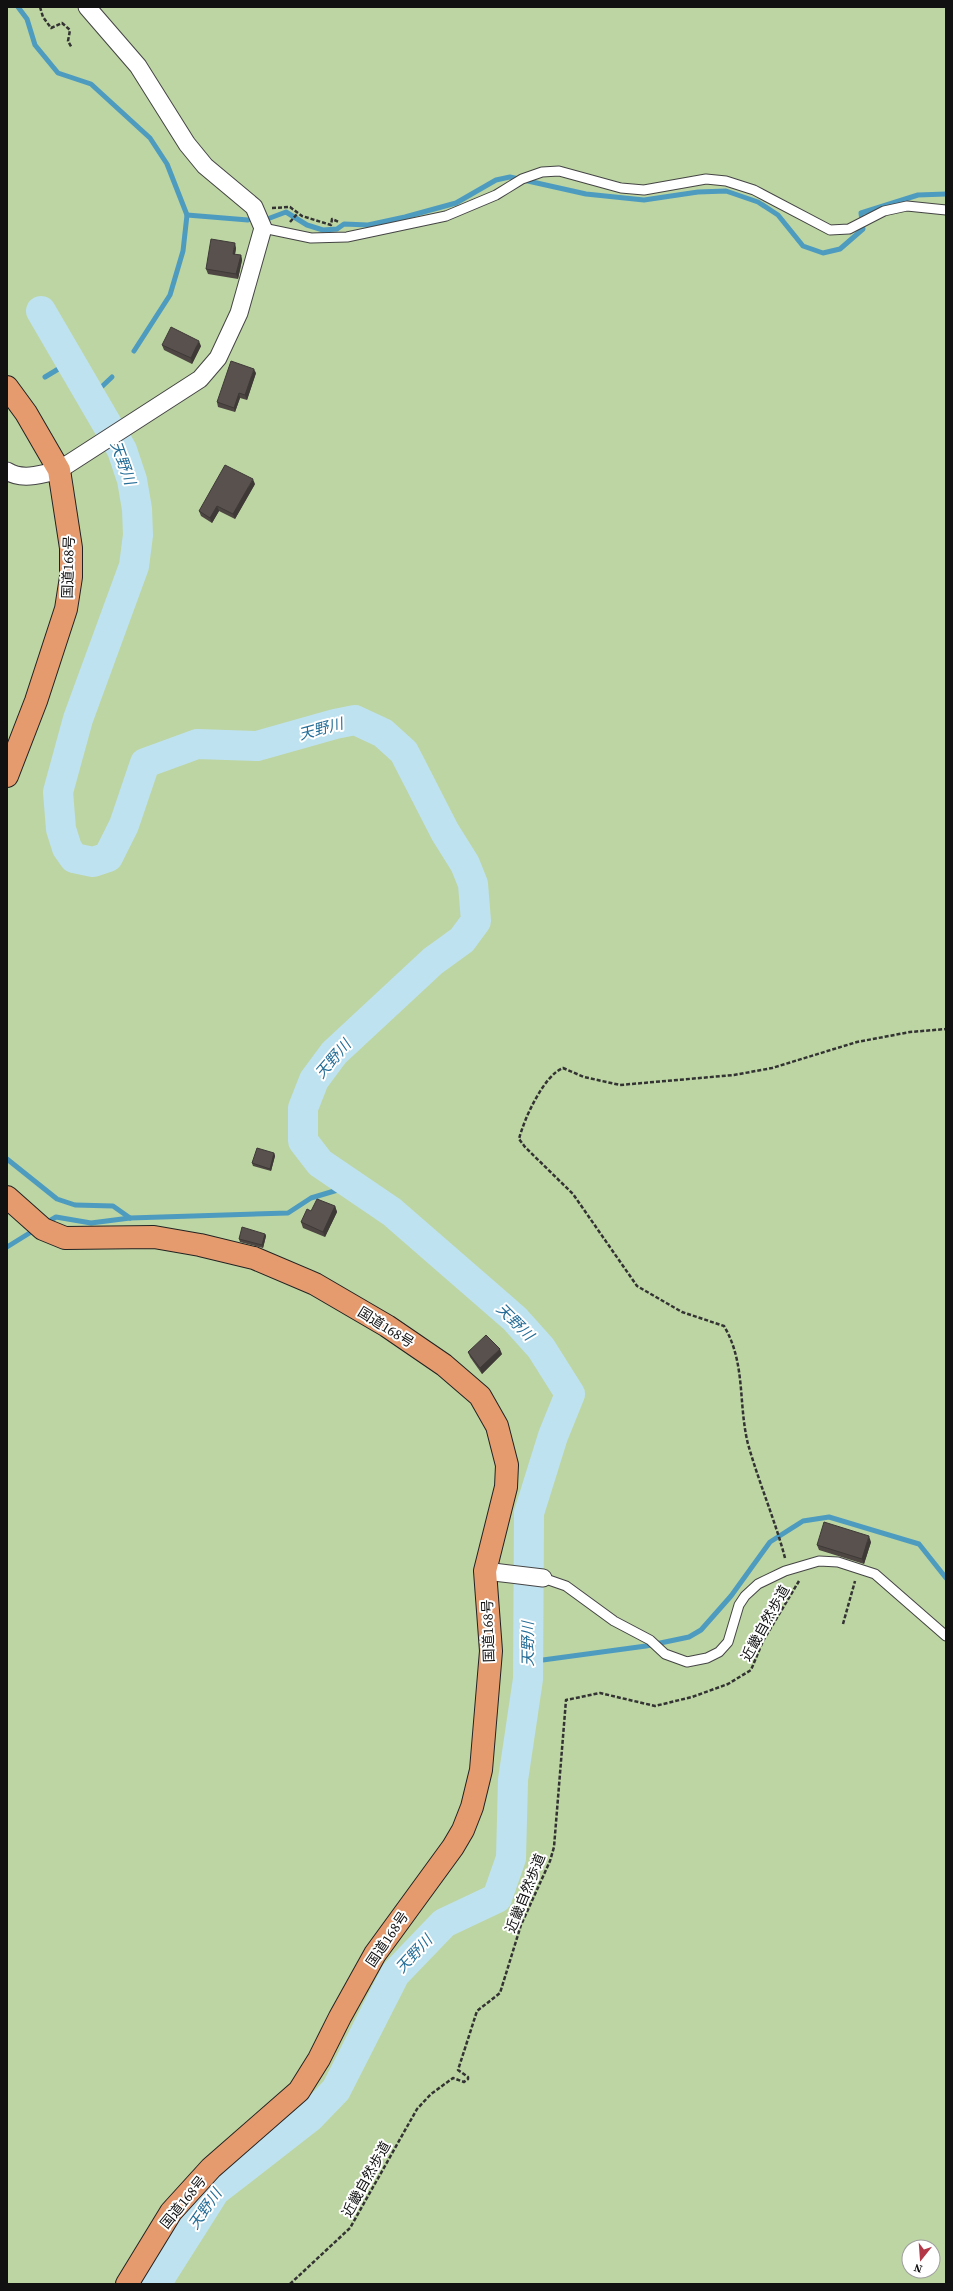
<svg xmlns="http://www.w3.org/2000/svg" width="953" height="2291" font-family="'Source Serif 4','Noto Sans JP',serif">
  <rect width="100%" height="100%" fill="#fefcf6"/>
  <path fill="#bdd5a3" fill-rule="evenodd" d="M7 7H946V2284H7ZM909 2247H933V2271H909Z"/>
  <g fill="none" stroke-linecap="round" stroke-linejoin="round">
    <g stroke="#4e9bc0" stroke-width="5">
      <path d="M18 7 27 19 35 45 58 73 91 84 150 138 167 164 187 215 183 251 170 295 134 351"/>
      <path d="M187 215 248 220"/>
      <path d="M270 218 286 212 307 225 323 230 337 229 344 224 368 225 405 217 456 203 496 180 510 177 586 194 644 200 698 192 726 191 758 202 778 215 803 246 823 253 840 249 863 229 861 213 918 195 946 194"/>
      <path d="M45 377 70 362"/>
      <path d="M92 396 112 377"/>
      <path d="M7 1159 57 1199 75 1205 113 1206 130 1218"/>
      <path d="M46 1223 56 1217 91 1223 130 1218 288 1213 311 1198 351 1186"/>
      <path d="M7 1247 36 1229"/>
      <path d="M528 1662 646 1646 689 1637 701 1630 731 1596 770 1542 803 1521 829 1517 919 1544 946 1578"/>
    </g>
    <path stroke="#bfe2f0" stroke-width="30" d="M41 311 122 450 132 480 137 509 138 535 134 566 78 719 58 792 61 829 67 848 74 858 93 862 108 857 124 825 145 763 197 744 257 746 335 724 355 720 383 733 404 752 445 832 465 864 473 884 476 921 462 940 433 961 334 1053 314 1080 303 1108V1141L320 1163 392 1212 515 1319 541 1348 570 1394 553 1436 529 1513 528 1679 513 1780 511 1858 497 1898 444 1923 395 1974 336 2090 309 2118 215 2191 156 2284"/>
    <defs>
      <g id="lane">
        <path d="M263 228 311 238 347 237 446 216 496 195 522 179 542 172 559 171 621 188 644 190 706 179 726 181 754 190 830 230 849 229 884 211 907 206 946 210"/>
        <path d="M543 1578 566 1586 614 1621 650 1640 665 1654 687 1662 707 1658 719 1652 728 1642 739 1605 745 1596 758 1584 785 1571 819 1561 838 1562 875 1574 946 1636"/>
      </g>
      <g id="street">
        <path d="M7 471C22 481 43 474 59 470L200 379 218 358 239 313 263 228 254 207 205 166 187 144 138 66 87 7"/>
        <path d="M485 1571 543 1578"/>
      </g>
      <g id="highway">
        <path d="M7 387 26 413 59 470 71 548V577L66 609 36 701 7 776"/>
        <path d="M7 1197 43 1229 65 1238 154 1237 200 1245 254 1258 315 1284 387 1326 444 1365 480 1396 497 1426 507 1465 506 1487 485 1571 491 1651 481 1770 472 1807 463 1830 453 1847 375 1954 340 2017 319 2059 299 2091 211 2168 171 2212 127 2284"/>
      </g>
    </defs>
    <use href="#lane" stroke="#444" stroke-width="11"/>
    <use href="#street" stroke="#444" stroke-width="19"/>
    <use href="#highway" stroke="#222" stroke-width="24"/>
    <g stroke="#333" stroke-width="2.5" stroke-dasharray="4 2" stroke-linecap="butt">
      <path d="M40 7 43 17 51 28 62 23 70 30 68 41 72 48"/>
      <path d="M272 208 290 207 302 216 331 225 332 219 339 222"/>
      <path d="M290 222 298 213"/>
      <path d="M785 1558C775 1520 759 1483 748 1444 738 1404 746 1363 724 1326L682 1312 637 1286 573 1194 525 1147 519 1139C524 1119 544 1075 563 1068L584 1077 620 1085 734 1075 772 1068 857 1042 910 1032 946 1029"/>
      <path d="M843 1624 855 1581"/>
      <path d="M290 2284 350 2228 417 2109 431 2094 453 2078 464 2082 468 2079V2077L458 2070 477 2011 500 1993 521 1925 550 1861 554 1847 566 1700 600 1693 655 1706 692 1697 728 1684 751 1670 763 1641 799 1581"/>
    </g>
    <use href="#lane" stroke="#fff" stroke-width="9"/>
    <use href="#street" stroke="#fff" stroke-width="17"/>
    <use href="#highway" stroke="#e59b6d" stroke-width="22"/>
  </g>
  <g fill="#4d4643">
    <path d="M236 248 235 255H241L242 260 238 279 208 274 206 269Z"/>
    <path d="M162 345 201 346 192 364 164 350Z"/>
    <path d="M256 373 247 400 240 398 235 412 218 407 217 402Z"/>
    <path d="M255 484 235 519 219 511 212 523 201 516 199 511Z"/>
    <path d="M274 1153 275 1156 271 1171 253 1166 252 1163Z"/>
    <path d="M335 1206 337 1212 325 1237 303 1228 301 1222 311 1211Z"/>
    <path d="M265 1234 266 1236 263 1248 240 1242 239 1239Z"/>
    <path d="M468 1352 502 1354 482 1374 470 1357Z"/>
    <path d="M871 1542 864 1564 819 1550 817 1545Z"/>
  </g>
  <g fill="#3e3937">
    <path d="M235 243 236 248 234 259 233 254Z"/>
    <path d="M241 255 242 260 238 279 236 274Z"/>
    <path d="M199 341 201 346 192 364 191 358Z"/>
    <path d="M254 369 256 373 247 400 245 395Z"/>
    <path d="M239 393 240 398 235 412 234 408Z"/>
    <path d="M253 479 255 484 235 519 233 514Z"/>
    <path d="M217 506 219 511 212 523 210 518Z"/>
    <path d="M274 1153 275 1156 271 1171 270 1169Z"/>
    <path d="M335 1206 337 1212 325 1237 323 1232Z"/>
    <path d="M265 1234 266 1236 263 1248 262 1245Z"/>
    <path d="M500 1349 502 1354 482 1374 480 1368Z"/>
    <path d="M869 1536 871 1542 864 1564 862 1559Z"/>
  </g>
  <g fill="#59514e" stroke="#3e3937">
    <path d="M211 239 235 243 233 254 241 255 236 274 206 269Z"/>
    <path d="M171 327 199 341 191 358 162 345Z"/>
    <path d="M231 361 254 369 245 395 239 393 234 408 217 402Z"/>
    <path d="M225 465 253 479 233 514 217 506 210 518 199 511Z"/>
    <path d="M257 1148 274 1153 270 1169 252 1163Z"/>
    <path d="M317 1199 335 1206 323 1232 301 1222 307 1209 311 1211Z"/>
    <path d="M242 1227 265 1234 262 1245 239 1239Z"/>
    <path d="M486 1335 500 1349 480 1368 468 1352Z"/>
    <path d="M824 1522 869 1536 862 1559 817 1545Z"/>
  </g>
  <g text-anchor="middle" stroke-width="4" stroke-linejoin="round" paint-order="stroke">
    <g font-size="14" fill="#111" stroke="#fff">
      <text transform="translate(68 567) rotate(-88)" y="5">国道168号</text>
      <text transform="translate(386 1327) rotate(32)" y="5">国道168号</text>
      <text transform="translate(765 1623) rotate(-61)" y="5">近畿自然歩道</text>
      <text transform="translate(488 1631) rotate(-92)" y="5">国道168号</text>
      <text transform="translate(525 1893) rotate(-68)" y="5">近畿自然歩道</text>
      <text transform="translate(387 1939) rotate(-56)" y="5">国道168号</text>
      <text transform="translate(366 2179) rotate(-61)" y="5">近畿自然歩道</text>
      <text transform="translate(183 2202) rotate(-51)" y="5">国道168号</text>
    </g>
    <g font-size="15" font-style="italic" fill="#266e97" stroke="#fff">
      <text transform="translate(123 463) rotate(70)" y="5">天野川</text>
      <text transform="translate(321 729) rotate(-15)" y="5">天野川</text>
      <text transform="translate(333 1059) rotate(-49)" y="5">天野川</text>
      <text transform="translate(515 1322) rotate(45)" y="5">天野川</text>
      <text transform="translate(528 1644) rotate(-90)" y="5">天野川</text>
      <text transform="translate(414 1954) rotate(-47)" y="5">天野川</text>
      <text transform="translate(205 2209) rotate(-55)" y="5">天野川</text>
    </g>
  </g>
  <rect width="953" height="2291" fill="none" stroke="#111111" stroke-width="16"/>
  <g transform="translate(921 2259) rotate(197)"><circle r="19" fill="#ffffff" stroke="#a0a0a0"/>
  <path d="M0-3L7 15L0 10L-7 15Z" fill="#b33746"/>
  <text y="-6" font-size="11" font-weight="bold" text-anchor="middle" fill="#111111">N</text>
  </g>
</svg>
